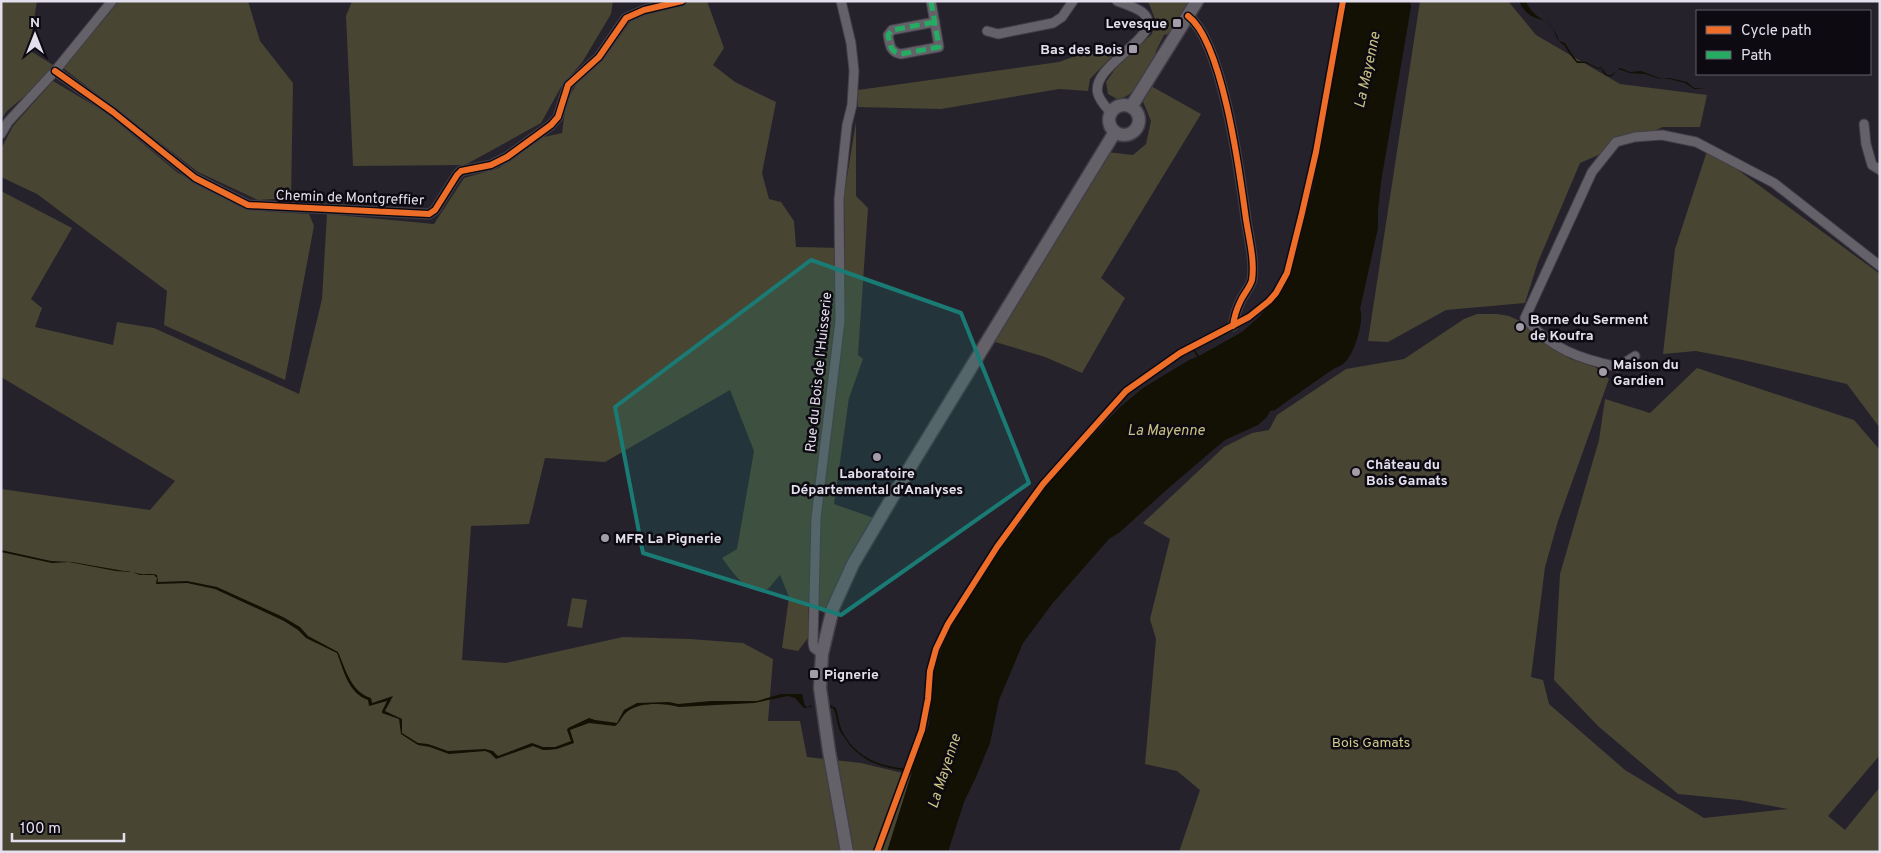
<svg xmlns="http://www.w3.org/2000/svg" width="1881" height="853" font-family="Overpass,sans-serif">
  <rect width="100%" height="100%" fill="#26222c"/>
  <g fill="#484533">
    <path d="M1 1H37L29 50 58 68 7 111 1 120Z"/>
    <path d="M119 1H248L260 41 293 83 291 198 258 200 198 172 63 68Z"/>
    <path d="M352 1H613L611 14 583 61 561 87 541 123 465 165 353 166 346 16Z"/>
    <path d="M683 1H707L724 48 713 65 735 82 776 102 762 173 769 199 781 202 794 221 796 247 845 248 844 195 856 122V196L868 208 858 355 863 359 849 398 834 504 874 518 826 614 808 604V638L798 651 782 648 789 597 780 575 768 589C746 594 734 574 722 558L737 549 754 451 730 390 605 462 545 458 529 524 471 526 462 660 506 663 623 637 690 639 743 643 773 659 768 721H800L807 757 861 763 911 775 887 852H1V489L150 510 175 481 1 377V191L72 228 31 299 42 308 35 327 113 345 117 322 154 328 299 394 322 299 327 214 434 224 464 178 499 168 539 138 562 133 566 103 579 79 601 62 634 17Z"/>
    <path d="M1148 1H1189L1170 33 1164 35 1156 51 1155 56C1146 71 1136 98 1117 99L1108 94 1106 82 1116 68 1152 34 1155 19Z"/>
    <path d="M1420 1H1508L1536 35 1620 84 1707 95 1700 127H1663L1580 163 1538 262 1525 303 1446 310 1388 342 1368 341Z"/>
    <path d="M1089 51H1117L1090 79 1088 91 1059 89 941 109 858 107V90L1059 62Z"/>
    <path d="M53 81 105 112 178 173 248 210 309 214 314 226 285 380 164 325 167 291 37 194 1 177V149L13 126Z"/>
    <path d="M1151 86 1201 114 1101 278 1125 298 1082 373 1045 357 992 341 1107 152 1133 155 1146 144 1151 121 1142 99Z"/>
    <path d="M1708 148 1880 274V428L1847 384 1743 360 1696 351 1663 354 1675 249Z"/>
    <path d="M1477 314H1497L1509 316 1524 323 1554 350 1571 359 1595 367 1609 379 1558 521 1545 567 1531 677 1543 680 1549 704 1625 770 1704 818 1788 809 1739 800 1678 794 1598 726 1554 680 1560 574 1599 440 1605 399 1650 413 1697 368 1854 420 1880 450V755L1828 816 1845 830 1880 787V852H1179L1200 790 1177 771 1145 764 1156 639 1150 619 1170 539 1143 523 1224 447 1252 433 1269 430 1277 415 1346 369 1404 359 1464 319Z"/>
    <path d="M572 598 587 600 582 628 567 626Z"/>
  </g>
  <g fill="#131004">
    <path d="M1347 1H1410L1411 7 1381 182 1378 211V228L1360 309C1365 319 1354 355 1345 362 1342 366 1336 367 1332 370 1313 383 1294 396 1275 410L1270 411 1267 417 1258 425 1225 440 1172 485 1120 532 1109 539 1052 604 1023 643 999 700 990 743 976 777 964 802 948 852H887L912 772C880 767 860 763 842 734 836 727 838 716 833 708H829L830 705 836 708C838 715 839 724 842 731 856 759 883 768 912 769L914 762 911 753 923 740 929 724 933 674 942 647 954 620 1003 544 1020 525 1021 522 1045 488 1070 459 1120 407 1143 388 1189 360 1197 357 1193 349H1194L1199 356 1242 332 1259 317 1277 296 1286 280 1297 251 1313 187Z"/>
    <path d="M1519 1H1526C1534 22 1553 18 1559 41L1565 43C1569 50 1573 55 1577 61L1586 62 1598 68 1601 67 1607 75H1611L1620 68 1630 72 1641 71 1662 79 1669 78 1687 82 1694 88 1706 89H1694L1685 83 1670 79H1660L1645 74 1630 73 1618 69 1612 76C1605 77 1604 74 1601 68L1598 69 1586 63H1577C1572 58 1568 51 1564 45 1555 41 1557 33 1551 26 1541 15 1528 22 1519 1Z"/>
    <path d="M1 550 51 561 72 562 124 571C131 571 134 573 141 574 147 575 151 573 157 575L158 582 187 581 217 587 283 617 300 627 308 636 338 652C346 670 351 692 371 698L372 703 393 696 385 711 402 719V733L418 743 428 744 448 751 485 749 493 751 498 756 532 743 543 747H555L571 741 567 730 568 728 589 718 595 720 617 723 624 710 637 703 669 702 678 704 711 701H757L781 694H802L805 706 808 707 812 705 811 707 804 708 795 698 788 696 754 703 679 707C663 703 641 702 628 711 622 715 621 722 615 726L589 723 570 730 574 743 557 749 548 750H543L533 746 496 759 490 753 485 751 449 754 430 747 418 745 401 734 399 719 382 713V711L387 701 369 706 368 700C348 693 344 671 337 653L306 638 298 630 284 621 215 589 187 583 156 584 157 578 154 575H140L132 572 116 571 69 562 52 563 1 552Z"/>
  </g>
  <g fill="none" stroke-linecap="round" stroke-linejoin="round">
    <defs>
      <g id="street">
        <path d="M931 1 939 47 901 54C890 52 890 45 888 35L892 30 935 22"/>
        <path d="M1188 16C1223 42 1240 175 1246 219 1249 239 1255 261 1252 280 1250 287 1244 294 1241 300 1237 308 1234 317 1233 326"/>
        <path d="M987 31 998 34 1053 23 1062 17 1073 1"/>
        <path d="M55 71 113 112 195 178 248 205 429 214 435 210 457 175 461 171 491 165 507 157 551 125 558 117 568 85 599 57 626 18 644 10 682 1"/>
        <path d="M1111 113C1106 107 1100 101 1098 94 1089 64 1170 35 1142 12 1135 7 1125 4 1117 1"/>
        <path d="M1864 124 1866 144 1872 165 1880 170"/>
        <path d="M1 134 8 122 55 71 112 1"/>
        <path d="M1635 356 1618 367C1581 359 1550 349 1525 318L1592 172 1616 142 1635 137 1662 135 1696 142 1774 183 1880 266"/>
        <path d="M822 654 814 648 813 643 816 518 840 321 839 199 847 125 852 105 854 71 851 43 841 1"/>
      </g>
      <g id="secondary">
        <circle cx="1124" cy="120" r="15"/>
        <path d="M1131 107 1197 1"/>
        <path d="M847 852 829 751 820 688 822 654 833 608 853 564 909 469 1115 132"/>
      </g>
    </defs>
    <use href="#street" stroke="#423e47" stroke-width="11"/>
    <use href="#secondary" stroke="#423e47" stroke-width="15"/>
    <use href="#street" stroke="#646169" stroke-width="9"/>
    <use href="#secondary" stroke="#646169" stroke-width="12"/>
    <path stroke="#26ab63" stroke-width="5" stroke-dasharray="10 5" stroke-linecap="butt" d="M931 1 939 47 901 54C890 52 890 45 888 35L892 30 935 22"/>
    <defs>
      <g id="cycleway">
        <path d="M1188 16C1223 42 1240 175 1246 219 1249 239 1255 261 1252 280 1250 287 1244 294 1241 300 1237 308 1234 317 1233 326"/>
        <path d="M55 71 113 112 195 178 248 205 429 214 435 210 457 175 461 171 491 165 507 157 551 125 558 117 568 85 599 57 626 18 644 10 682 1"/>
        <path d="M877 852 922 730 928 699 930 671 936 649 948 624 997 547 1043 484 1126 391 1180 353 1249 317 1269 301 1276 293 1287 273 1302 213 1316 152 1343 1"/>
      </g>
    </defs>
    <use href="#cycleway" stroke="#0d0a12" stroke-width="9"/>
    <use href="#cycleway" stroke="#ee6e29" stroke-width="6"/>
  </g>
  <path fill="#1a7b74" fill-opacity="0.2" stroke="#1a7b74" stroke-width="4" stroke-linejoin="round" d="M811 260 961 313 1029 483 841 615 643 553 615 407Z"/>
  <g fill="#a29da9" stroke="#0d0a12" stroke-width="2">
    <rect x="1172" y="18" width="10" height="10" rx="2.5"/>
    <rect x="1128" y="44" width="10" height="10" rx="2.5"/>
    <circle cx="1520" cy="327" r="5"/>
    <circle cx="1603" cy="372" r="5"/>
    <circle cx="877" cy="457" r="5"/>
    <circle cx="1356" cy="472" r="5"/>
    <circle cx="605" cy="538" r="5"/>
    <rect x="809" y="669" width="10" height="10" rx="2.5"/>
  </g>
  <g text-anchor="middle" stroke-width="5" stroke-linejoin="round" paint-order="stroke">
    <g font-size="14" font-weight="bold" fill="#e4dfec" stroke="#0d0a12" text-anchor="start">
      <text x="1167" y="28" text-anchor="end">Levesque</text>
      <text x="1123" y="54" text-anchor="end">Bas des Bois</text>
      <text x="1530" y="324">Borne du Serment<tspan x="1530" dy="16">de Koufra</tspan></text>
      <text x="1613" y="369">Maison du<tspan x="1613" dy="16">Gardien</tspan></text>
      <text x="1366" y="469">Château du<tspan x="1366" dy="16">Bois Gamats</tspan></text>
      <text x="877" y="478" text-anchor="middle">Laboratoire<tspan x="877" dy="16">Départemental d'Analyses</tspan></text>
      <text x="615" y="543">MFR La Pignerie</text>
      <text x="824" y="679">Pignerie</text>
    </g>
    <g font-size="14" fill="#e4dfec" stroke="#0d0a12">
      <text transform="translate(350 197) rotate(2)" y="5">Chemin de Montgreffier</text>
      <text transform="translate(818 372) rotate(-84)" y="5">Rue du Bois de l'Huisserie</text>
    </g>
    <g font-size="14" fill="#d0ca8b" stroke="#0d0a12">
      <text x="1371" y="747">Bois Gamats</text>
    </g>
    <g font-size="15" font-style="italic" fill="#c9c284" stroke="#0d0a12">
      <text transform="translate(1367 70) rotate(-78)" y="5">La Mayenne</text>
      <text x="1166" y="435">La Mayenne</text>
      <text transform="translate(944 771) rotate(-72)" y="5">La Mayenne</text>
    </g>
  </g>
  <rect width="1881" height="853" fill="none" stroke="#e4dfec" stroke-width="5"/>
  <rect x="1696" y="10" width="175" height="65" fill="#0d0a12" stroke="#635f69"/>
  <rect x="1706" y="26" width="25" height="8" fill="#ee6e29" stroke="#635f69"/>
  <text x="1741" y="35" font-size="15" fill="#e4dfec">Cycle path</text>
  <rect x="1706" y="51" width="25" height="8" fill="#26ab63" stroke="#635f69"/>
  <text x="1741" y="60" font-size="15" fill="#e4dfec">Path</text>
  <g transform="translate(35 35)" stroke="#0d0a12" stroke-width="4" paint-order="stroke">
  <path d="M0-4L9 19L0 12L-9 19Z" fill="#e4dfec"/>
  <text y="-8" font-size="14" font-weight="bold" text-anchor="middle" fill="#e4dfec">N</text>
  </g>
  <path d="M12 833v8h112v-8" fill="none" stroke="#e4dfec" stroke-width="2.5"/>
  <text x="20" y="833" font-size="15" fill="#e4dfec" stroke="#0d0a12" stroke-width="4" paint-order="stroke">100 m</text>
</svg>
